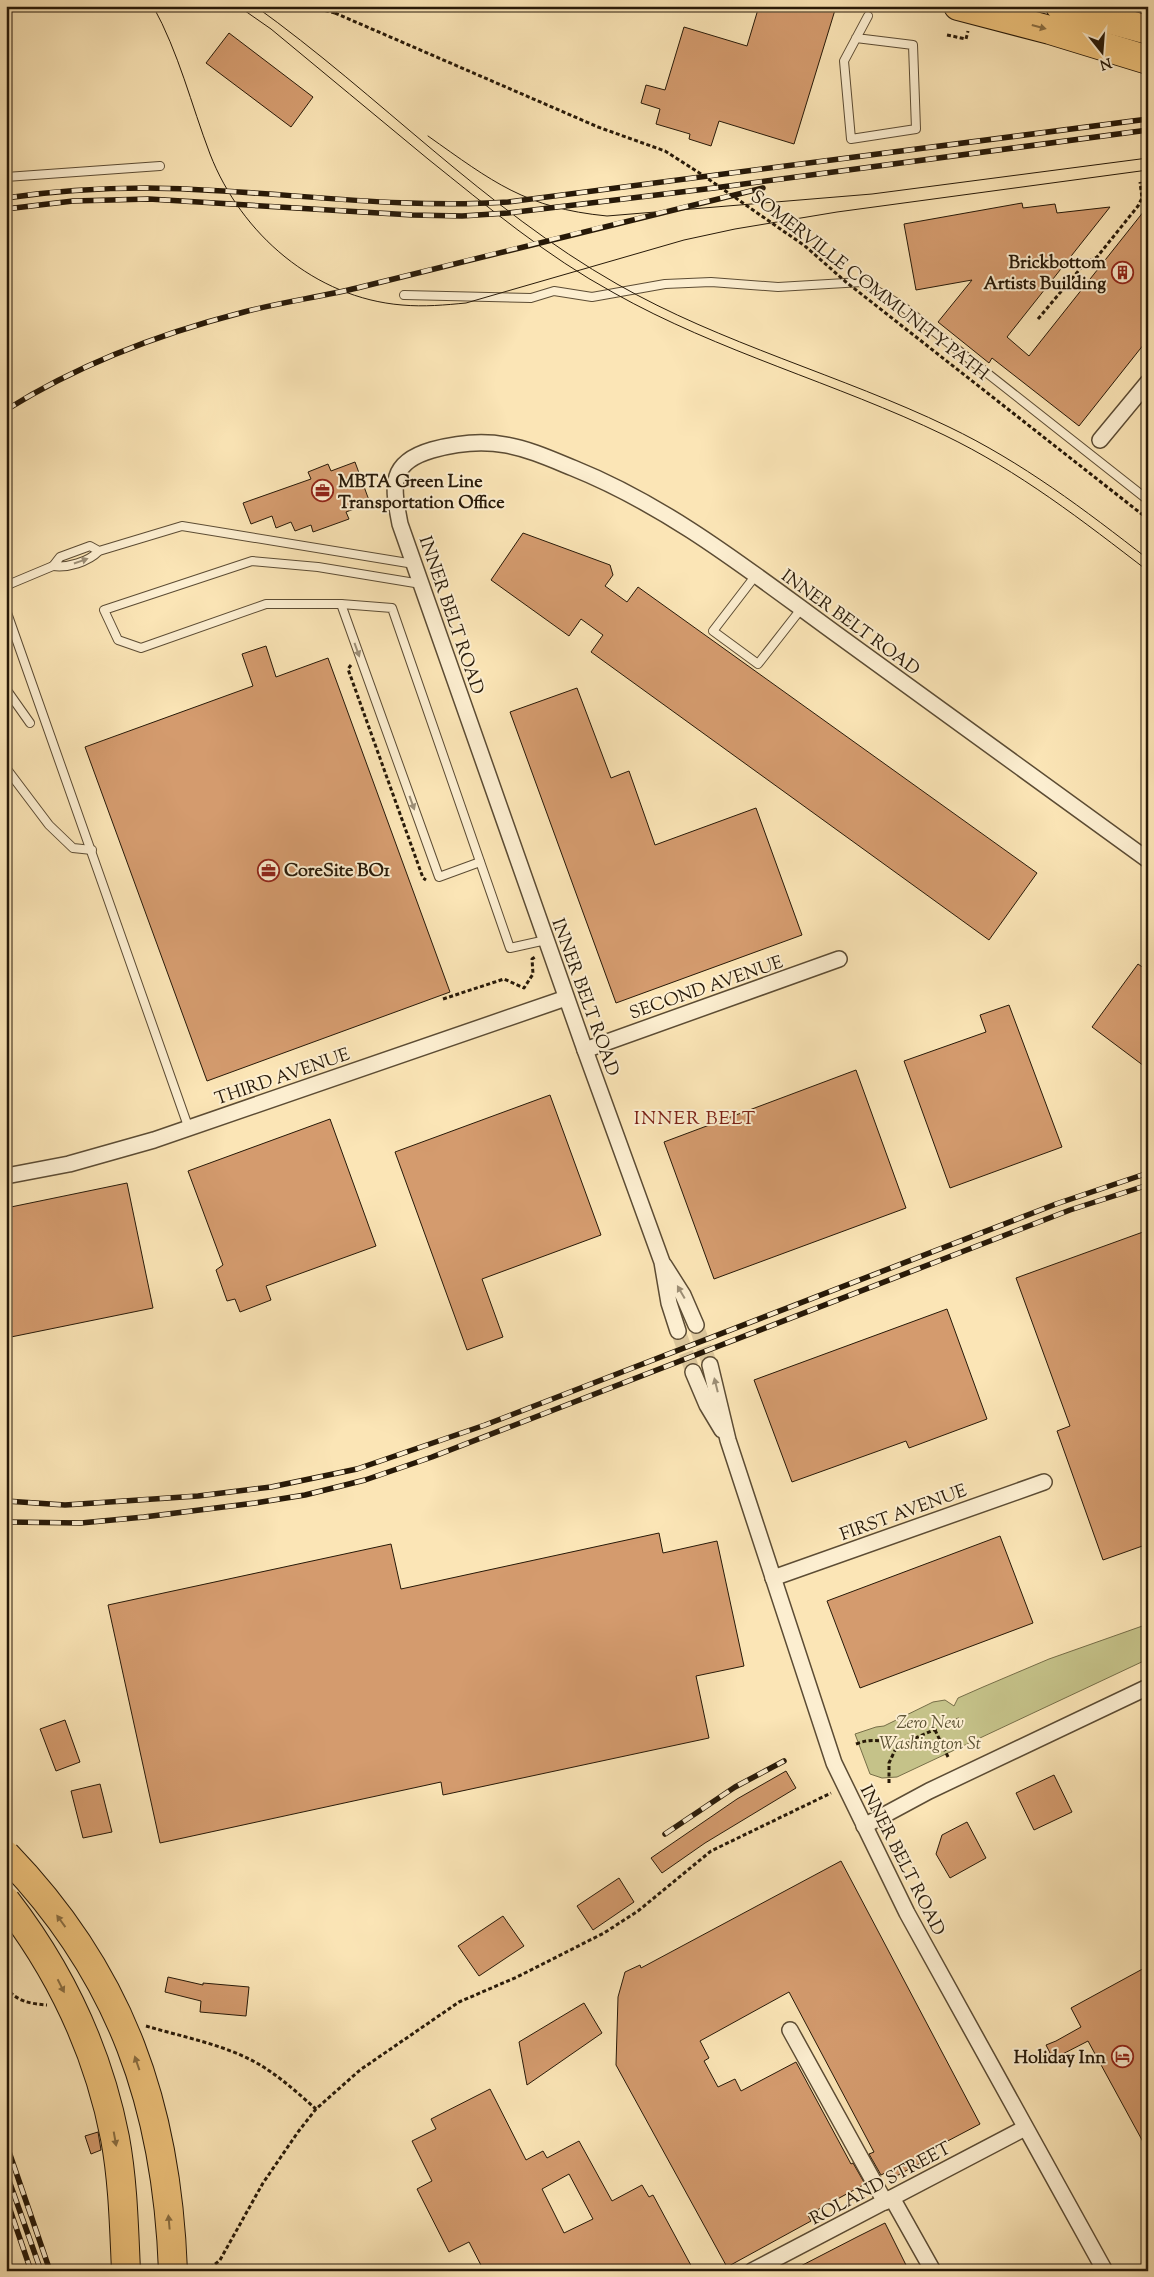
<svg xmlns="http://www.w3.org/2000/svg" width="1154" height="2277" font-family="'Sorts Mill Goudy',serif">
  <rect width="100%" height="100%" fill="#fbe5b6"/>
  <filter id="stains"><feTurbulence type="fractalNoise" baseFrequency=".004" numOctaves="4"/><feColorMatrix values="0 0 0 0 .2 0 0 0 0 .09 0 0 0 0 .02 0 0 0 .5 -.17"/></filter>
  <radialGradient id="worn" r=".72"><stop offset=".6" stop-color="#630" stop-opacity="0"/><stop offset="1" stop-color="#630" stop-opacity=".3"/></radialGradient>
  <path fill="#c5c289" stroke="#766e48" d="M1148 1624V1659L897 1777 882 1778 870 1774 855 1734 876 1727 884 1726 933 1702 945 1700 954 1706 958 1698 983 1687 1049 1659Z"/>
  <g fill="#d49b6e" stroke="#271908" fill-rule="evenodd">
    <path d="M759 6H820L835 10 794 144 719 121 711 146 689 139 690 134 656 124 660 109 641 103 646 85 665 90 684 27 747 46Z"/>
    <path d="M229 33 313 97 291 127 206 63Z"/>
    <path d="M1022 203 1023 208 1055 204 1057 213 1110 207 1007 337 1029 356 1148 206V339L1079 426 992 358 989 363 938 322 972 280 916 290 904 224Z"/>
    <path d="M355 462 370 503 346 512 349 519 313 532 311 525 295 531 291 522 276 528 272 516 251 524 243 503 311 479 308 472 328 464 331 471Z"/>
    <path d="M523 533 610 565 613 575 605 586 627 602 638 587 1037 873 989 940 591 652 603 635 581 619 569 636 491 580Z"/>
    <path d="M266 646 276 677 328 658 450 992 207 1081 85 747 253 686 242 654Z"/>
    <path d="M577 688 611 778 629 771 655 845 756 808 802 935 616 1003 510 712Z"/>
    <path d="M1138 964 1148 971V1069L1092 1027Z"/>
    <path d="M1009 1005 1062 1147 950 1188 904 1061 986 1032 980 1015Z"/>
    <path d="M856 1070 906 1208 714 1279 664 1142Z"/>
    <path d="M550 1095 601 1235 482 1279 503 1337 467 1350 395 1152Z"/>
    <path d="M330 1119 376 1246 266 1286 271 1300 240 1312 235 1299 227 1301 216 1270 223 1265 188 1171Z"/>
    <path d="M127 1183 153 1308 6 1338V1208Z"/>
    <path d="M1143 1232 1148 1247V1544L1103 1560 1057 1431 1070 1426 1016 1278Z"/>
    <path d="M947 1309 987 1419 909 1448 906 1441 792 1482 754 1380Z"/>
    <path d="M659 1533 663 1553 717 1541 744 1666 696 1676 709 1738 443 1795 441 1782 160 1843 108 1605 391 1544 401 1589Z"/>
    <path d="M1000 1536 1033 1623 860 1688 827 1601Z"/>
    <path d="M65 1720 80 1762 56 1771 40 1729Z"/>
    <path d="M786 1771 796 1788 705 1843 662 1873 651 1858 737 1799Z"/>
    <path d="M1054 1775 1072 1812 1034 1830 1016 1793Z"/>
    <path d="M100 1784 112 1832 83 1838 71 1791Z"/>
    <path d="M967 1822 986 1858 950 1878 936 1854 942 1835Z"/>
    <path d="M841 1861 980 2124 921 2155 924 2161 889 2180 885 2173 881 2175 869 2154 874 2152 789 1992 700 2041 709 2058 704 2061 718 2087 735 2079 741 2091 796 2062 851 2164 853 2163 865 2184 808 2215 811 2221 727 2267 616 2065 618 1997 625 1972 640 1965 641 1968Z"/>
    <path d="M619 1878 634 1902 593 1930 577 1906Z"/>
    <path d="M503 1916 524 1946 479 1976 458 1946Z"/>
    <path d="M1148 1966V2151L1088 2041 1053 2059 1046 2045 1056 2041 1081 2027 1071 2008Z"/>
    <path d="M168 1977 203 1985V1983L249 1987 246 2016 200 2012 201 2001 165 1992Z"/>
    <path d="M584 2003 602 2033 527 2085 519 2042Z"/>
    <path d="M490 2089 526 2160 543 2151 547 2158 579 2141 612 2201 642 2185 649 2197 653 2195 694 2271H484L469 2242 449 2252 417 2189 432 2181 412 2141 436 2129 431 2119ZM569 2174 593 2219 564 2233 542 2189Z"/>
    <path d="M98 2132 101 2150 91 2154 85 2136Z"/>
    <path d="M885 2223 909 2271H791L857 2237Z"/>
  </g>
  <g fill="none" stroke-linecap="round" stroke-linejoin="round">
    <g stroke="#dbc69c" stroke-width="15" stroke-dasharray="15 8" stroke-linecap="butt">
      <path d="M696 1325 710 1365"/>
      <path d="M678 1331 693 1372"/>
    </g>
    <defs>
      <g id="lane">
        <path d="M856 38 913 45 916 129 851 139 844 61 868 16"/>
        <path d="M6 177 160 166"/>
        <path d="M404 295 531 298 554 291 592 297 665 284 711 282 778 287 862 282 902 306 1148 500"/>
        <path d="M99 551 90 546 60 557 53 566C68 568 88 562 99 551L182 526 414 564"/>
        <path d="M756 575 713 631 758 664 801 609"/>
        <path d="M421 584 318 567 252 561 104 610 118 640 141 648 266 604H341L392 608 510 948 546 940"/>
        <path d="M6 588 10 584 53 566"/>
        <path d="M341 604 439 877 480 862"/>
        <path d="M6 610 189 1129"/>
        <path d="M6 689 30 723"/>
        <path d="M6 768 49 825 73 848 92 850"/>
      </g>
      <g id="street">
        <path d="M1100 440 1148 382"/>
        <path d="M585 1050 839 959"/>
        <path d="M6 1176 69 1164 154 1140 566 998"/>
        <path d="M664 1265 683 1295 696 1325"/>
        <path d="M678 1331 669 1303 662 1262 585 1050 400 524C393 487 387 463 432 450 457 443 480 440 506 445 529 449 551 459 573 468 670 507 751 572 835 633 939 709 1043 785 1148 860"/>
        <path d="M710 1365 728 1440 834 1763 907 1913 1105 2271"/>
        <path d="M693 1372 707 1405 722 1430"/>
        <path d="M773 1578 1044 1482"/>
        <path d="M864 1826 929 1791 1148 1687"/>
        <path d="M790 2030 885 2202"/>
        <path d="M892 2198 933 2271"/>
        <path d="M752 2271 1025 2128"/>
      </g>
      <g id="highway">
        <path d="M958 6 1050 30 1148 60"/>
        <path d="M1060 6 1148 30"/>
      </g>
    </defs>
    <use href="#lane" stroke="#5c4c34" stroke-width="10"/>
    <use href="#street" stroke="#5c4c34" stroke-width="18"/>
    <use href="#highway" stroke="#271908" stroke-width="30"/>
    <g stroke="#271908" stroke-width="3" stroke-dasharray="4 2.5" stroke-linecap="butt">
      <path d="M306 6 335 13"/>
      <path d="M947 35 966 39 968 31"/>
      <path d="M1038 319 1085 263 1097 257 1138 206 1142 198 1140 182"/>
      <path d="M351 665 348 669 423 878 426 880"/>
      <path d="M443 999 504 979 524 988 533 974 532 959 535 957"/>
      <path d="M935 1730 949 1759"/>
      <path d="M856 1744C871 1738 883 1740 897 1746"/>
      <path d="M889 1783V1763L897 1746 959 1719"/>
      <path d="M6 1987C15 2001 31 2004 47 2005"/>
      <path d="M146 2026C186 2038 233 2046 268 2070 285 2081 301 2096 316 2109"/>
      <path d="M197 2271 213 2266 220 2260 263 2183 298 2132 316 2109 360 2070 459 2002 517 1977 604 1933 638 1911 711 1851 831 1793"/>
    </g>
    <use href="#lane" stroke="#fceed0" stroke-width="8"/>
    <use href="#street" stroke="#fceed0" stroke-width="15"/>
    <use href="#highway" stroke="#eec27b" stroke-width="28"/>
    <g stroke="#271908" stroke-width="1">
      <path d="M153 6C179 53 191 104 210 154 241 234 315 298 402 305 424 307 445 305 466 303L684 240 735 229 837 212 1148 170"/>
      <path d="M238 6 271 29C323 72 376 116 428 159 488 207 546 256 614 293 719 352 836 383 944 435 1019 471 1083 521 1148 571"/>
      <path d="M255 6C379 95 485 209 617 284 722 344 841 375 949 427 1022 462 1085 510 1148 559"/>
      <path d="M428 136C493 182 525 208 607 216L872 194 1148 158"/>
    </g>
    <defs>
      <g id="rail">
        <path d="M6 198C53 191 100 188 147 188 267 189 387 210 508 202L1148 119"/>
        <path d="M6 209 73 201 149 199 412 215 462 216 508 213 714 188 1148 130"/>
        <path d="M6 410C79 364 162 333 244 312 282 302 320 297 357 288 493 254 628 220 763 188"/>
        <path d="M6 1501 65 1505 198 1496 271 1487 357 1469 485 1425 1056 1204 1148 1173"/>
        <path d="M6 1522 81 1523 144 1517 255 1503 305 1495 365 1480 432 1457 1070 1210 1148 1185"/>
        <path d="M665 1834 735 1787 784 1761"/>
        <path d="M6 2143 50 2271"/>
        <path d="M6 2172 41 2271"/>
        <path d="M6 2198 31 2271"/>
        <path d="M6 2253 9 2271"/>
      </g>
    </defs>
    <use href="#rail" stroke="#271908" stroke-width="5.5"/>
    <use href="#rail" stroke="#fceed0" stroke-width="4" stroke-dasharray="11" stroke-linecap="butt"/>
    <defs>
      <g id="highway-bridge">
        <path d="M6 1855C122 1975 167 2107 173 2271"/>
        <path d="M6 1901C60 1971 98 2051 115 2138 123 2181 124 2227 126 2271"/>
      </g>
    </defs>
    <use href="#highway-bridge" stroke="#271908" stroke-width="30" stroke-linecap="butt"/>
    <path stroke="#271908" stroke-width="3" stroke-dasharray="4 2.5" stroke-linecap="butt" d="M335 13 598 127 665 151 701 174 805 246 846 282 1148 519"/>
    <use href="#highway-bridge" stroke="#eec27b" stroke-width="28"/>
  </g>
  <defs><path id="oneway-solid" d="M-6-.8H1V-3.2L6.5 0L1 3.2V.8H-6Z" transform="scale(1.25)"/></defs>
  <g fill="#8a6e42">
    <use href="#oneway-solid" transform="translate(1039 27) rotate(15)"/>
    <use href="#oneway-solid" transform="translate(61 1921) rotate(-126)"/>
    <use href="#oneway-solid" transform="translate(61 1986) rotate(63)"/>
    <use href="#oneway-solid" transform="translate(137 2063) rotate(-109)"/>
    <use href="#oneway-solid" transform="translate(115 2139) rotate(80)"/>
    <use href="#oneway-solid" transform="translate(169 2222) rotate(-95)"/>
  </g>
  <g fill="#9c8e76">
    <use href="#oneway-solid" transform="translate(81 561) rotate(-19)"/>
    <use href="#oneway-solid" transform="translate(357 650) rotate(70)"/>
    <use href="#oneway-solid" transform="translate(412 803) rotate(70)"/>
    <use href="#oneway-solid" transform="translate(681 1292) rotate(-120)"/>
    <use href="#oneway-solid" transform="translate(716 1385) rotate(-104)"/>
  </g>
  <defs>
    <symbol id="building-ring" viewBox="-11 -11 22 22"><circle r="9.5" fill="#fceed0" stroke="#8f2418" stroke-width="1.5"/><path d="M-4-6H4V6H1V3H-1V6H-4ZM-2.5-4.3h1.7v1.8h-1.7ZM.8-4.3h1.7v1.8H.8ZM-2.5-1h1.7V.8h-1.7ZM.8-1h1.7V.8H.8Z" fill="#8f2418"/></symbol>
    <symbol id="office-ring" viewBox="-11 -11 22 22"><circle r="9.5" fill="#fceed0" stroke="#8f2418" stroke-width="1.5"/><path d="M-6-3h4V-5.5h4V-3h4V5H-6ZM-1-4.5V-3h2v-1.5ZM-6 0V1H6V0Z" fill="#8f2418"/></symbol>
    <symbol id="hotel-ring" viewBox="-11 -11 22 22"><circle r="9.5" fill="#fceed0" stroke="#8f2418" stroke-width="1.5"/><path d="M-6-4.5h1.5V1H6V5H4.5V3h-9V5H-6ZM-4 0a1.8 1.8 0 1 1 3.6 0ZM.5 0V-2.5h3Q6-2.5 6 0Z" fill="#8f2418"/></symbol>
  </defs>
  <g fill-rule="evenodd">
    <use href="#building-ring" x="1110" y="260" width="25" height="25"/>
    <use href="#office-ring" x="310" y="478" width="25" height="25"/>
    <use href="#office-ring" x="256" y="858" width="25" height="25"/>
    <use href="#hotel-ring" x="1110" y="2044" width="25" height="25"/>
  </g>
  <g text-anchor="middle" stroke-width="4" stroke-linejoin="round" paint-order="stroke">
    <g font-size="18" font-weight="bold" fill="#271908" stroke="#fceed0" text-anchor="end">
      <text x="1106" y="268">Brickbottom<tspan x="1106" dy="21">Artists Building</tspan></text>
      <text x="338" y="487" text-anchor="start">MBTA Green Line<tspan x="338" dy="21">Transportation Office</tspan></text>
      <text x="284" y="876" text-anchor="start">CoreSite BO1</text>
      <text x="1106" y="2063">Holiday Inn</text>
    </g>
    <g font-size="18" fill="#271908" stroke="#fceed0">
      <text transform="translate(870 285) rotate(38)" y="6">SOMERVILLE COMMUNITY PATH</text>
      <text transform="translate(452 615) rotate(71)" y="6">INNER BELT ROAD</text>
      <text transform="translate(851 622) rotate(36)" y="6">INNER BELT ROAD</text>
      <text transform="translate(706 987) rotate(-19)" y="6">SECOND AVENUE</text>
      <text transform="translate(586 997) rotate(70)" y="6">INNER BELT ROAD</text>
      <text transform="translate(282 1076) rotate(-19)" y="6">THIRD AVENUE</text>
      <text transform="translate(903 1512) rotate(-20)" y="6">FIRST AVENUE</text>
      <text transform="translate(903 1860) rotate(63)" y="6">INNER BELT ROAD</text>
      <text transform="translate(880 2183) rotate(-28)" y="6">ROLAND STREET</text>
    </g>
    <g font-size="18" font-style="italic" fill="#5e5435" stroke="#fceed0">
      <text x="930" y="1728">Zero New<tspan x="930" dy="21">Washington St</tspan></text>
    </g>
    <g font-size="19" letter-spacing="1" fill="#7a1f14" stroke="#fceed0">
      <text x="695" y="1124">INNER BELT</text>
    </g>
  </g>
  <rect width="1154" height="2277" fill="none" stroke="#fbe5b6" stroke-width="25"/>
  <rect x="8" y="8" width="1139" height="2262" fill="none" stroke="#271908" stroke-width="2.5"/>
  <rect x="12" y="12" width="1129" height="2252" fill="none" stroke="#271908"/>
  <g transform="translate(1102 52) rotate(163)" stroke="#fceed0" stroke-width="4" paint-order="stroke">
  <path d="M0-4L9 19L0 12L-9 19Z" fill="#271908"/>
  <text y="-8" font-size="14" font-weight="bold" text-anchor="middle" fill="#271908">N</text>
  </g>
  <rect width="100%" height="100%" filter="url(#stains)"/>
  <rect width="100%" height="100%" fill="url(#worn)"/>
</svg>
